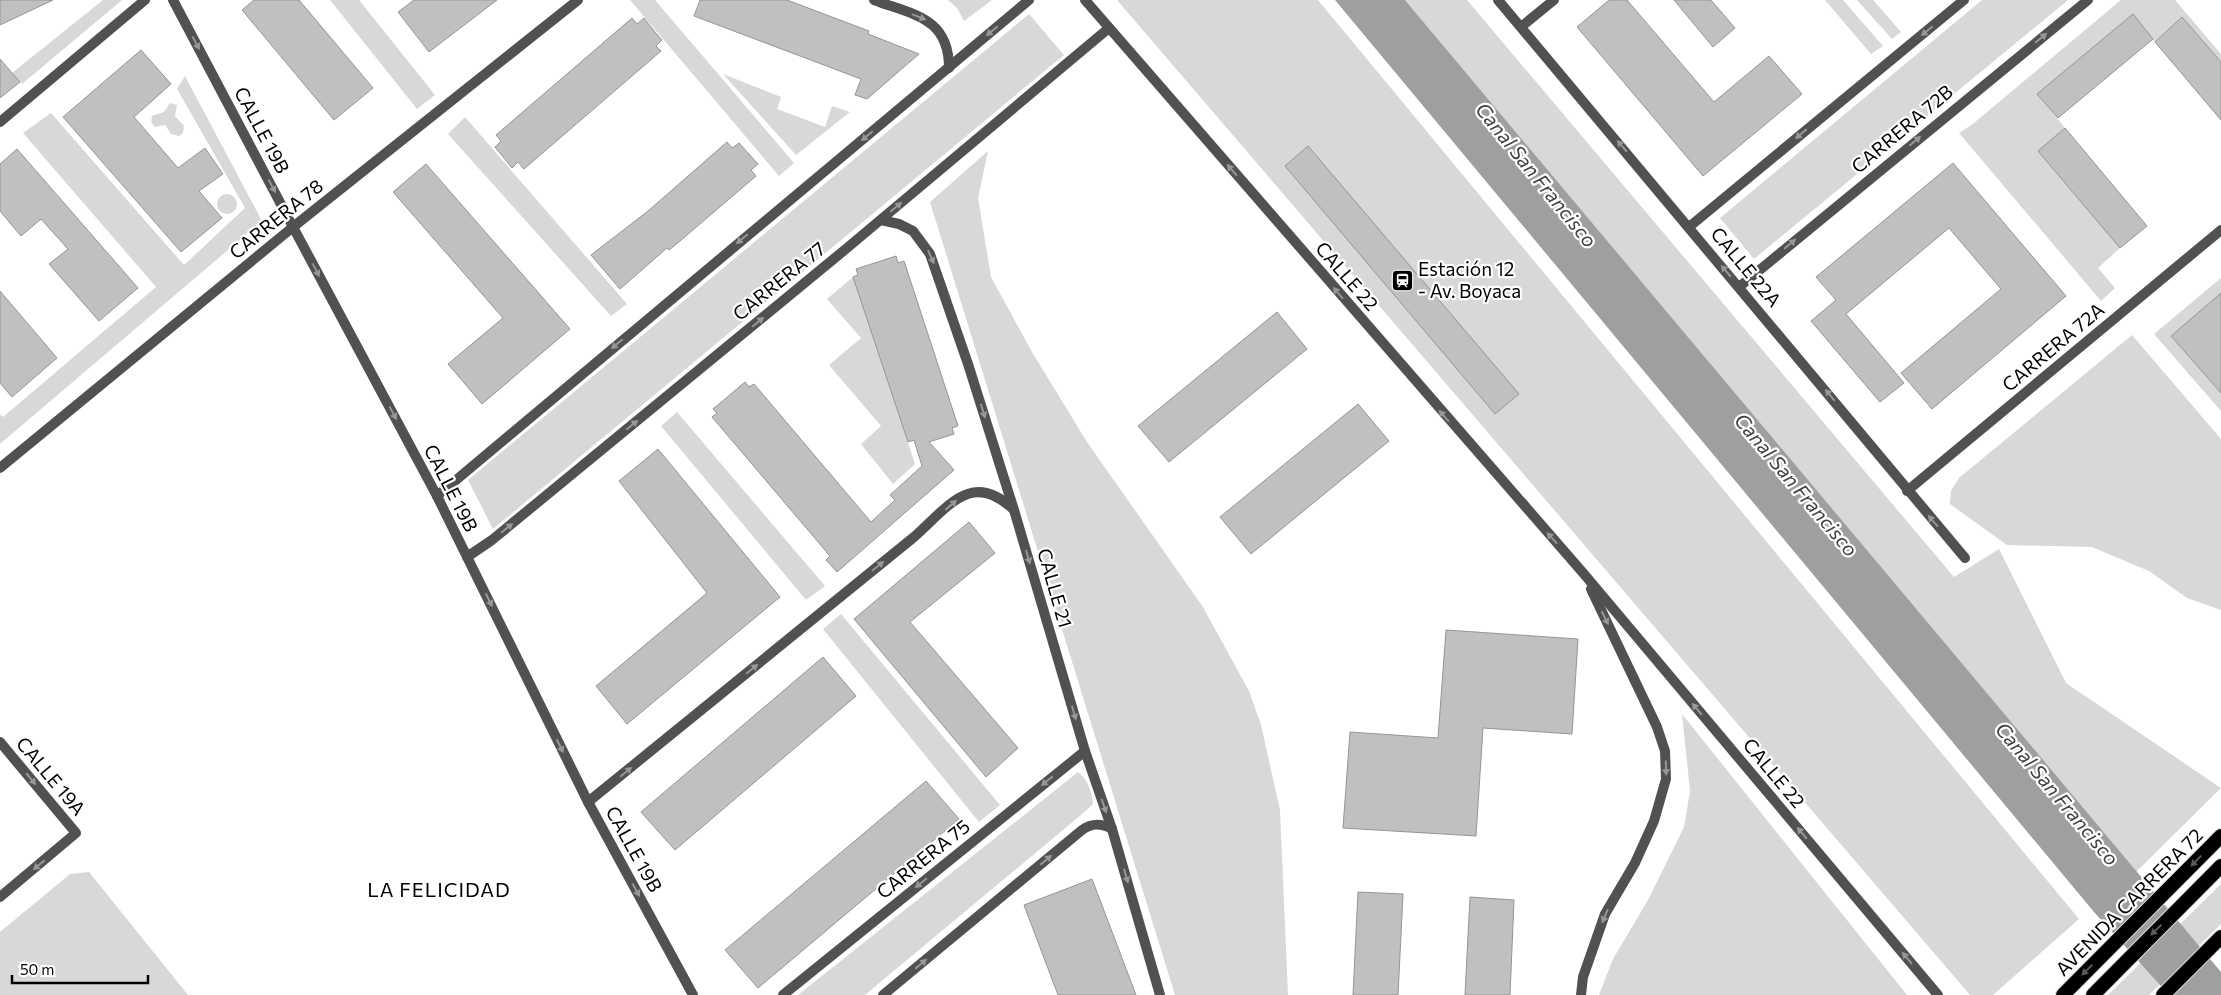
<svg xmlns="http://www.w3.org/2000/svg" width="2221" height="995" font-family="Commissioner,sans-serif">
  <rect width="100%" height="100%" fill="#fff"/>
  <g fill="#d8d8d8">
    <path d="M103 0H122L22 84 12 73Z"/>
    <path d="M330 0H359L435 95 417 109Z"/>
    <path d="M630 0H655L794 163 779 176Z"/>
    <path d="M948 0H992L964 21 957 8Z"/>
    <path d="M1117 0H1318L2079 919 1993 995H1970Z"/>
    <path d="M1405 0H1467L1954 577 1999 549 2066 683 2221 788 2136 872Z"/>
    <path d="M1825 0H1843L1883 46 1871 54Z"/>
    <path d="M1857 0H1873L1901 32 1892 39Z"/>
    <path d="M1982 0H2068L1754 259 1720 218Z"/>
    <path d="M2121 0H2175L2221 54V62L2182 17 2155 42 2133 15 2038 94 2065 128 2039 151 2120 248 2098 268 2115 288 2101 301 1959 133 1974 123Z"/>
    <path d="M1029 14 1064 55 493 529 468 480Z"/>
    <path d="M723 74 781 97 777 109 825 127 832 106 850 112 796 155Z"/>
    <path d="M185 76 262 221 0 444V414L3 417 156 287 23 133 51 113 184 265 245 208 177 89Z"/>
    <path d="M170 103 177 105 175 116 184 126 183 133 179 136 171 134 165 125 155 127 151 122 152 116 164 112Z"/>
    <path d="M465 117 627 304 611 316 448 134Z"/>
    <path d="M988 151 978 198 991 277 1032 352 1087 442 1203 607 1249 691 1261 725 1280 810 1288 995H1175L930 202Z"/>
    <circle cx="227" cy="204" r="10"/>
    <path d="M853 277 915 464 893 484 861 444 881 426 829 365 861 338 827 299Z"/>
    <path d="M2221 278V293L2171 336 2221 393V411L2154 334Z"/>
    <path d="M2132 335 2221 439V610L2187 598 2149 571 2092 547 2007 545 1950 504 1951 491 1959 478Z"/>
    <path d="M677 412 825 586 806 600 661 426Z"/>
    <path d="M841 614 1000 805 979 822 823 629Z"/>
    <path d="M1682 714 1907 995H1599L1613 959 1648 900 1684 827 1690 791Z"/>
    <path d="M1078 772C1087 778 1092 793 1093 804L1087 810 865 995H798Z"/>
    <path d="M89 872 188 995H0V932L70 874Z"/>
    <path d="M2221 884V924L2149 995H2108Z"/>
  </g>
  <path fill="#9f9f9f" d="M1335 0H1405L2221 972V995H2169L2094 912Z"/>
  <g fill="#c0c0c0" stroke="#959595">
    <path d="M0 0H53L0 25Z"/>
    <path d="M254 0H299L373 88 334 120 242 10Z"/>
    <path d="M414 0H497L429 52 398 12Z"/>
    <path d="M700 0H787L869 31 868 34 919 54 867 99 855 95 861 79 694 16Z"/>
    <path d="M1609 0H1627L1714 102 1769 56 1802 94 1703 176 1577 27Z"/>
    <path d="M1674 0H1711L1735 28 1713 47Z"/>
    <path d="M2133 14 2153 39 2058 118 2037 94Z"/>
    <path d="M2182 17 2221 62V120L2155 42Z"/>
    <path d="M632 18 637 24 644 18 655 32 662 40 656 46 661 51 524 169 518 162 512 168 495 147 501 141 496 135Z"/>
    <path d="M141 50 171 84 134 117 178 168 205 148 223 174 199 191 222 218 181 252 63 117Z"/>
    <path d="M0 59 20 82 0 98Z"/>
    <path d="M2065 128 2147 226 2120 248 2038 151Z"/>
    <path d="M727 142 732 148 739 143 758 164 751 170 756 176 680 241 669 250 667 248 620 289 591 255 648 211Z"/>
    <path d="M1308 146 1519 394 1495 414 1285 166Z"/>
    <path d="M17 149 138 288 99 321 49 264 68 249 41 219 21 236 0 211V164Z"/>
    <path d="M1953 163 2066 296 1932 409 1901 373 2001 289 1949 228 1846 314 1904 383 1880 402 1811 321 1836 300 1816 277Z"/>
    <path d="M426 164 570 329 482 404 448 364 503 318 393 192Z"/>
    <path d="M896 256 898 263 904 261 958 426 952 428 954 434 929 442 954 470 837 572 826 560 830 556 712 417 717 413 713 409 745 382 749 387 754 384 871 522 895 500 890 495 922 466 914 440 908 442 853 277 858 275 856 269Z"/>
    <path d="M0 291 57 358 12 397 0 383Z"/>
    <path d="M2221 293V393L2171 336Z"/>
    <path d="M1277 312 1307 349 1169 462 1138 426Z"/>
    <path d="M1358 404 1389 441 1251 554 1220 517Z"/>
    <path d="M658 449 780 597 627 724 596 686 707 593 619 481Z"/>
    <path d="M969 522 995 553 910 622 1018 748 986 777 854 619Z"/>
    <path d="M1446 630 1578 639 1572 734 1483 728 1476 836 1343 828 1350 732 1438 738Z"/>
    <path d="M823 657 856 696 675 850 641 812Z"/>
    <path d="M926 781 959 819 758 988 725 950Z"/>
    <path d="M1092 879 1136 995H1058L1024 905Z"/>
    <path d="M1358 892 1403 894 1398 995H1353Z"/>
    <path d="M1470 897 1514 900 1510 995H1465Z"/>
  </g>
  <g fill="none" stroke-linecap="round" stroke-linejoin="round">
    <defs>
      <g id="trunk">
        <path d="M2063 995 2221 836"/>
        <path d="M2093 995 2221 866"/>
        <path d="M2163 995 2221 937"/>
      </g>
    </defs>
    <use href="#trunk" stroke="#dbdbdb" stroke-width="16"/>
    <g stroke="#515151" stroke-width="10">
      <path d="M173 0 293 227 578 0"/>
      <path d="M874 0C913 15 949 17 949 68"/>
      <path d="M1085 0 1584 574 1938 995"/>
      <path d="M1498 0 1965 558"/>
      <path d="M1521 27 1554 0"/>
      <path d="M0 122 145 0"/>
      <path d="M1689 227 1964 0"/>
      <path d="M1739 287 2088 0"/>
      <path d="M1907 491 2221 230"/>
      <path d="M588 802 914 537C948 507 972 469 1014 510"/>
      <path d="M783 995 1085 751"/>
      <path d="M883 995 1082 830C1092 823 1101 823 1112 829"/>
      <path d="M1581 995 1583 977 1605 914 1635 863 1654 821 1666 779 1665 751 1657 727 1591 589"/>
    </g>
    <g stroke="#515151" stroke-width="10">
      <path d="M881 220 899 224 913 231 930 254 968 364 1014 510 1085 751 1112 829 1160 995"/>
      <path d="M0 468 293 227 437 496 588 802 693 995"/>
      <path d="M437 496 1029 0"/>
      <path d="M467 557 492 540 847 248 1109 28"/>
      <path d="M0 742 76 833 0 897"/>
    </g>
    <use href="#trunk" stroke="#000" stroke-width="14"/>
  </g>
  <defs><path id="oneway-solid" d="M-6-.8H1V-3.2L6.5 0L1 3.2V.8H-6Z" transform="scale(1.25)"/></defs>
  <g fill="#979797">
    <use href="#oneway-solid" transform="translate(919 17) rotate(22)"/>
    <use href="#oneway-solid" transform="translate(992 31) rotate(140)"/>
    <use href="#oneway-solid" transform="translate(1927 31) rotate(141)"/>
    <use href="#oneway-solid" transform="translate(2041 38) rotate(-39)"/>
    <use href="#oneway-solid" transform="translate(196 43) rotate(62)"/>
    <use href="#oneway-solid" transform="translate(1801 134) rotate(140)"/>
    <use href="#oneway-solid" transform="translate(867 136) rotate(140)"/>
    <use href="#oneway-solid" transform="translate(1915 141) rotate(-40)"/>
    <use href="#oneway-solid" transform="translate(1622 146) rotate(-130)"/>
    <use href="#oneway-solid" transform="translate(1232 170) rotate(-131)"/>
    <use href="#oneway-solid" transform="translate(272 186) rotate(62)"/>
    <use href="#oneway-solid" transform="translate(896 207) rotate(-40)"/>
    <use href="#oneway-solid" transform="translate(742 239) rotate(140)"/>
    <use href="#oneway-solid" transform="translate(1790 244) rotate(-40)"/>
    <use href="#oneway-solid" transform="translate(931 257) rotate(66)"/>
    <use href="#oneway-solid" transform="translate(316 270) rotate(62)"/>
    <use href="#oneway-solid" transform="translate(1726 271) rotate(-130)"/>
    <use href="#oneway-solid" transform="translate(1338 293) rotate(-131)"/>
    <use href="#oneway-solid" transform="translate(758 322) rotate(-39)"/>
    <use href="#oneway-solid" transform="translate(617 344) rotate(140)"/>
    <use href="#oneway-solid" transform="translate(1830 395) rotate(-129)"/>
    <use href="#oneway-solid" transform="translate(983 411) rotate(73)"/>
    <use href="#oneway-solid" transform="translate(393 413) rotate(62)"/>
    <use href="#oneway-solid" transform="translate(1444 416) rotate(-131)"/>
    <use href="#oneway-solid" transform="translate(632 425) rotate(-39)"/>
    <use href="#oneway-solid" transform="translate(951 505) rotate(-41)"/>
    <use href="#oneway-solid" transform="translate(1933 521) rotate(-131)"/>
    <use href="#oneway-solid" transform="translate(507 528) rotate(-39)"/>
    <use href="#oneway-solid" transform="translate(1552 538) rotate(-132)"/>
    <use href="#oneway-solid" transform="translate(1028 557) rotate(74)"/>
    <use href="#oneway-solid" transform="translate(878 566) rotate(-39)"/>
    <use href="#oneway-solid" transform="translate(489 600) rotate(64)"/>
    <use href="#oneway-solid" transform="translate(1605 618) rotate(64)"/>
    <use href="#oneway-solid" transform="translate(752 669) rotate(-39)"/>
    <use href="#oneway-solid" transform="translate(1697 709) rotate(-130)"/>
    <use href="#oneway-solid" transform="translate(1074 713) rotate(74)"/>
    <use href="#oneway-solid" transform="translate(560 746) rotate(64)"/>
    <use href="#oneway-solid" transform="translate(1666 768) rotate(88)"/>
    <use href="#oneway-solid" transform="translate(626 772) rotate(-39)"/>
    <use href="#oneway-solid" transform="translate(31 779) rotate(50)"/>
    <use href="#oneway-solid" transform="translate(1047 781) rotate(141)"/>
    <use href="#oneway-solid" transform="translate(1104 806) rotate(71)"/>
    <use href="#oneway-solid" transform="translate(1802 833) rotate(-130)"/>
    <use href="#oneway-solid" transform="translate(1046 860) rotate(-40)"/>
    <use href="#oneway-solid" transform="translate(39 865) rotate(140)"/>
    <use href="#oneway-solid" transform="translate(1126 876) rotate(74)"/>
    <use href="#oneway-solid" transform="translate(921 883) rotate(141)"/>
    <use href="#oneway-solid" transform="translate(636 890) rotate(61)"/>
    <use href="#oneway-solid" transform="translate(1605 916) rotate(113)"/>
    <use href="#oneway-solid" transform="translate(1907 958) rotate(-130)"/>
    <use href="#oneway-solid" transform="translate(921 964) rotate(-40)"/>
  </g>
  <g fill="#595959">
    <use href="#oneway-solid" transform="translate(2196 861) rotate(134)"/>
    <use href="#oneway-solid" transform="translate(2156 930) rotate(135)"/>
    <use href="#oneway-solid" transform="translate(2087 970) rotate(135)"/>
  </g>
  <defs>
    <symbol id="station-square" viewBox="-11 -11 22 22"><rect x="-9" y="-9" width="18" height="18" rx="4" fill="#000" stroke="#fff"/><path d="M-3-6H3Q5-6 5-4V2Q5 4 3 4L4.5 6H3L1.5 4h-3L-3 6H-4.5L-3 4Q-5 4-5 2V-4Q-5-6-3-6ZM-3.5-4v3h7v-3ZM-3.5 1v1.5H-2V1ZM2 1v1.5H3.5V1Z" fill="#fff"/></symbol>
  </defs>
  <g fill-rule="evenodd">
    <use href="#station-square" x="1390" y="268" width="25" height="25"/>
  </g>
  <g text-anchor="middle" stroke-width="4.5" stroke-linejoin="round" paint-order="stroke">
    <g font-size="19" fill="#000" stroke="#fff">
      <text transform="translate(1902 129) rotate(-40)" y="7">CARRERA 72B</text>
      <text transform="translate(262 130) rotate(62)" y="7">CALLE 19B</text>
      <text transform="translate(276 219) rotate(-39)" y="7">CARRERA 78</text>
      <text transform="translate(1746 267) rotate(50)" y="7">CALLE 22A</text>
      <text transform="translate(1347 276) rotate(49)" y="7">CALLE 22</text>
      <text transform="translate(779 281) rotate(-39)" y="7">CARRERA 77</text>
      <text transform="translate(2053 347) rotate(-40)" y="7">CARRERA 72A</text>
      <text transform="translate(451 488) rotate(63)" y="7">CALLE 19B</text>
      <text transform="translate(1055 588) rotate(74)" y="7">CALLE 21</text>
      <text transform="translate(1774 773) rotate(50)" y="7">CALLE 22</text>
      <text transform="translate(51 776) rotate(50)" y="7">CALLE 19A</text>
      <text transform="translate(634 849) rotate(61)" y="7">CALLE 19B</text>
      <text transform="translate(923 859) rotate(-39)" y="7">CARRERA 75</text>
      <text transform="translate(2129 902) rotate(-45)" y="7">AVENIDA CARRERA 72</text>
    </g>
    <g font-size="19" fill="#000" stroke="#fff" text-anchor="start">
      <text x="1418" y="276">Estación 12<tspan x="1418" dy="22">- Av. Boyaca</tspan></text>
    </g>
    <g font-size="20" font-style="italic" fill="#404040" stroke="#fff">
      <text transform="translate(1536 175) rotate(51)" y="7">Canal San Francisco</text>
      <text transform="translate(1796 485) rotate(50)" y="7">Canal San Francisco</text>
      <text transform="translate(2057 794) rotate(50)" y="7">Canal San Francisco</text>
    </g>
    <g font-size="20" letter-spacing="1" fill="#000" stroke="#fff">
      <text x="439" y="897">LA FELICIDAD</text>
    </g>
  </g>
  <path d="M12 975v8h136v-8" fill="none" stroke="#000000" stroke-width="2.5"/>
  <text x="20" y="975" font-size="15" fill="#000000" stroke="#ffffff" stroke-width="4" paint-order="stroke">50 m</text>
</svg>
